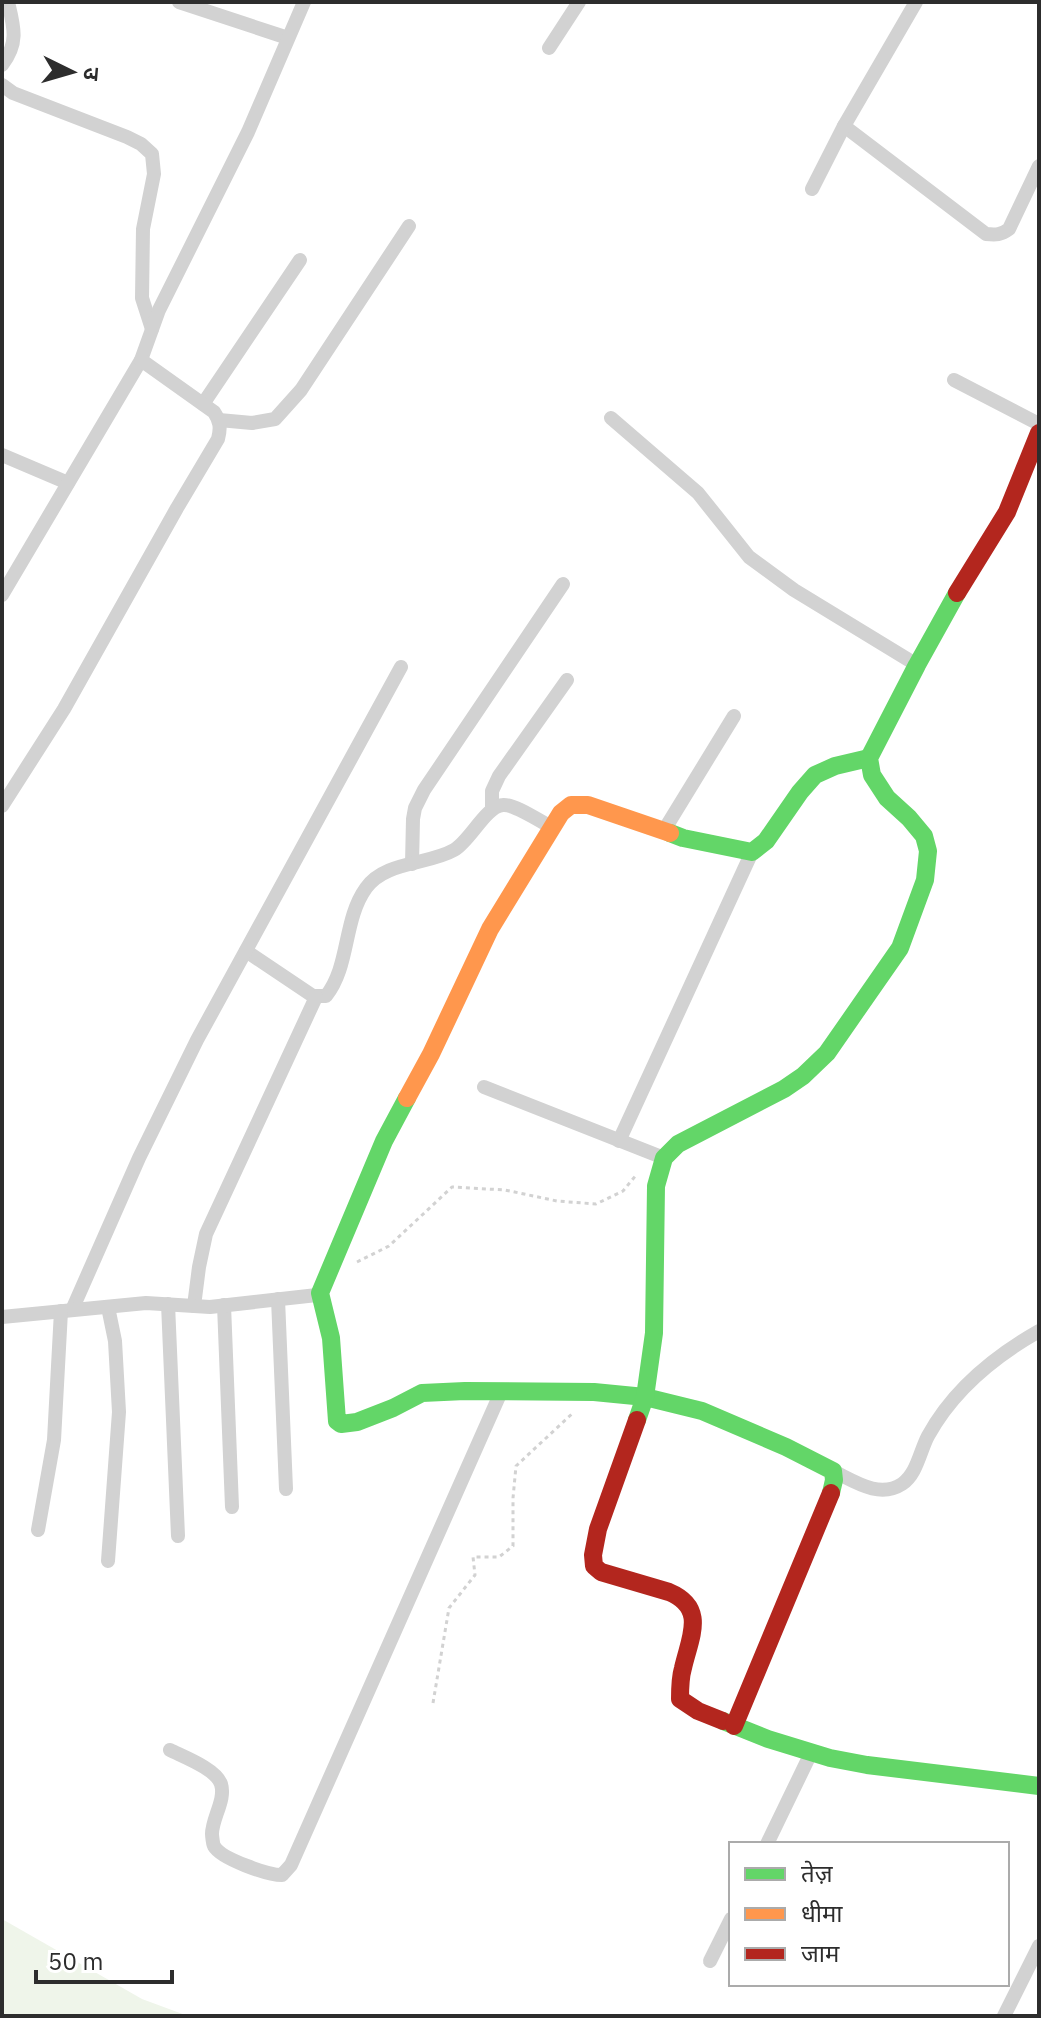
<svg xmlns="http://www.w3.org/2000/svg" width="1041" height="2018" font-family="'IBM Plex Sans','Noto Sans Devanagari',sans-serif">
  <rect width="100%" height="100%" fill="#fff"/>
  <path fill="#eff5ea" d="M2 1919 142 1999 188 2016H2Z"/>
  <g fill="none" stroke-linecap="round" stroke-linejoin="round">
    <g stroke="#d2d2d2" stroke-width="3" stroke-dasharray="4 4" stroke-linecap="butt">
      <path d="M357 1262 389 1246 452 1187 505 1190 557 1201 596 1204 623 1191 637 1174"/>
      <path d="M433 1703 449 1608 475 1575 473 1557H499L513 1546V1498L516 1466 574 1412"/>
    </g>
    <g stroke="#d2d2d2" stroke-width="14">
      <path d="M179 2 288 38"/>
      <path d="M549 48 579 2"/>
      <path d="M2 65C19 43 14 27 8 2"/>
      <path d="M2 85 13 93 127 137 141 144 152 154 154 174 143 229 142 298 152 329"/>
      <path d="M844 126 986 234C996 235 1001 235 1009 229L1039 166"/>
      <path d="M812 189 844 126 916 2"/>
      <path d="M954 380 1039 424"/>
      <path d="M203 404 300 260"/>
      <path d="M611 418 698 493 749 557 794 590 917 665"/>
      <path d="M219 420 252 423 275 419 301 390 409 226"/>
      <path d="M2 455 68 483"/>
      <path d="M2 595 141 360 159 310 248 132 304 2"/>
      <path d="M2 806 64 709 177 508 218 439C221 428 220 421 214 412L141 360"/>
      <path d="M492 809V791L499 776 567 680"/>
      <path d="M663 832 734 716"/>
      <path d="M412 864 413 819 415 808 424 790 563 584"/>
      <path d="M246 951 313 996H326C350 966 343 920 366 888 385 861 428 865 454 850 470 841 486 806 503 805 515 804 541 822 553 828"/>
      <path d="M484 1087 664 1158"/>
      <path d="M619 1141 752 852"/>
      <path d="M278 1299 286 1489"/>
      <path d="M168 1304 178 1536"/>
      <path d="M224 1305 232 1507"/>
      <path d="M194 1306 199 1267 206 1234 316 997"/>
      <path d="M108 1307 115 1341 119 1412 108 1561"/>
      <path d="M72 1310 139 1158 197 1040 401 667"/>
      <path d="M2 1317 146 1303 210 1307 317 1295 320 1293"/>
      <path d="M833 1471C854 1481 879 1499 902 1484 917 1474 920 1451 928 1436 953 1390 995 1356 1039 1331"/>
      <path d="M38 1530 54 1440 61 1311"/>
      <path d="M170 1750C184 1757 216 1769 221 1784 226 1800 212 1818 212 1834 212 1835 213 1845 214 1846 221 1859 268 1875 282 1875L291 1865 501 1392"/>
      <path d="M767 1844 811 1753"/>
      <path d="M710 1961 731 1919"/>
      <path d="M1004 2016 1039 1946"/>
    </g>
    <g stroke="#63d668" stroke-width="18">
      <path d="M670 833 683 838 752 852 766 841 800 792 815 775 835 766 869 758"/>
      <path d="M407 1098 384 1141 320 1293 331 1338 337 1421 341 1424 357 1422 393 1408 422 1393 465 1391 594 1392 645 1397 702 1411 786 1447 833 1471 834 1480 831 1493"/>
      <path d="M637 1420 645 1397 654 1333 656 1186 664 1158 678 1144 784 1089 803 1076 827 1053 900 948 925 880 928 851 924 836 909 818 887 798 872 775 869 758 917 665 957 593"/>
      <path d="M723 1721 768 1739 830 1758 867 1765 1039 1786"/>
    </g>
    <path stroke="#ff974d" stroke-width="18" d="M407 1098 431 1054 490 929 561 813 571 805H588L670 833"/>
    <g stroke="#b3261e" stroke-width="18">
      <path d="M957 593 1007 512 1039 433"/>
      <path d="M637 1420 598 1529 593 1555 594 1566 601 1572 669 1592C707 1608 690 1637 683 1668 680 1678 680 1688 680 1699L698 1711 723 1721"/>
      <path d="M734 1726 831 1493"/>
    </g>
  </g>
  <rect width="1041" height="2018" fill="none" stroke="#2d2d2d" stroke-width="8"/>
  <rect x="729" y="1842" width="280" height="144" fill="#ffffff" stroke="#ababab" stroke-width="2"/>
  <rect x="745" y="1868" width="40" height="12" fill="#63d668" stroke="#ababab" stroke-width="2"/>
  <text x="801" y="1882" font-size="24" fill="#2d2d2d">तेज़</text>
  <rect x="745" y="1908" width="40" height="12" fill="#ff974d" stroke="#ababab" stroke-width="2"/>
  <text x="801" y="1922" font-size="24" fill="#2d2d2d">धीमा</text>
  <rect x="745" y="1948" width="40" height="12" fill="#b3261e" stroke="#ababab" stroke-width="2"/>
  <text x="801" y="1962" font-size="24" fill="#2d2d2d">जाम</text>
  <g transform="translate(72 72) rotate(95)" stroke="#ffffff" stroke-width="6" paint-order="stroke">
  <path d="M0-6L14 30L0 20L-14 30Z" fill="#2d2d2d"/>
  <text y="-12" font-size="22" font-weight="bold" text-anchor="middle" fill="#2d2d2d">उ</text>
  </g>
  <path d="M36 1970v12h136v-12" fill="none" stroke="#2d2d2d" stroke-width="4"/>
  <text x="48" y="1970" font-size="24" fill="#2d2d2d" stroke="#ffffff" stroke-width="6" paint-order="stroke">50 m</text>
</svg>
